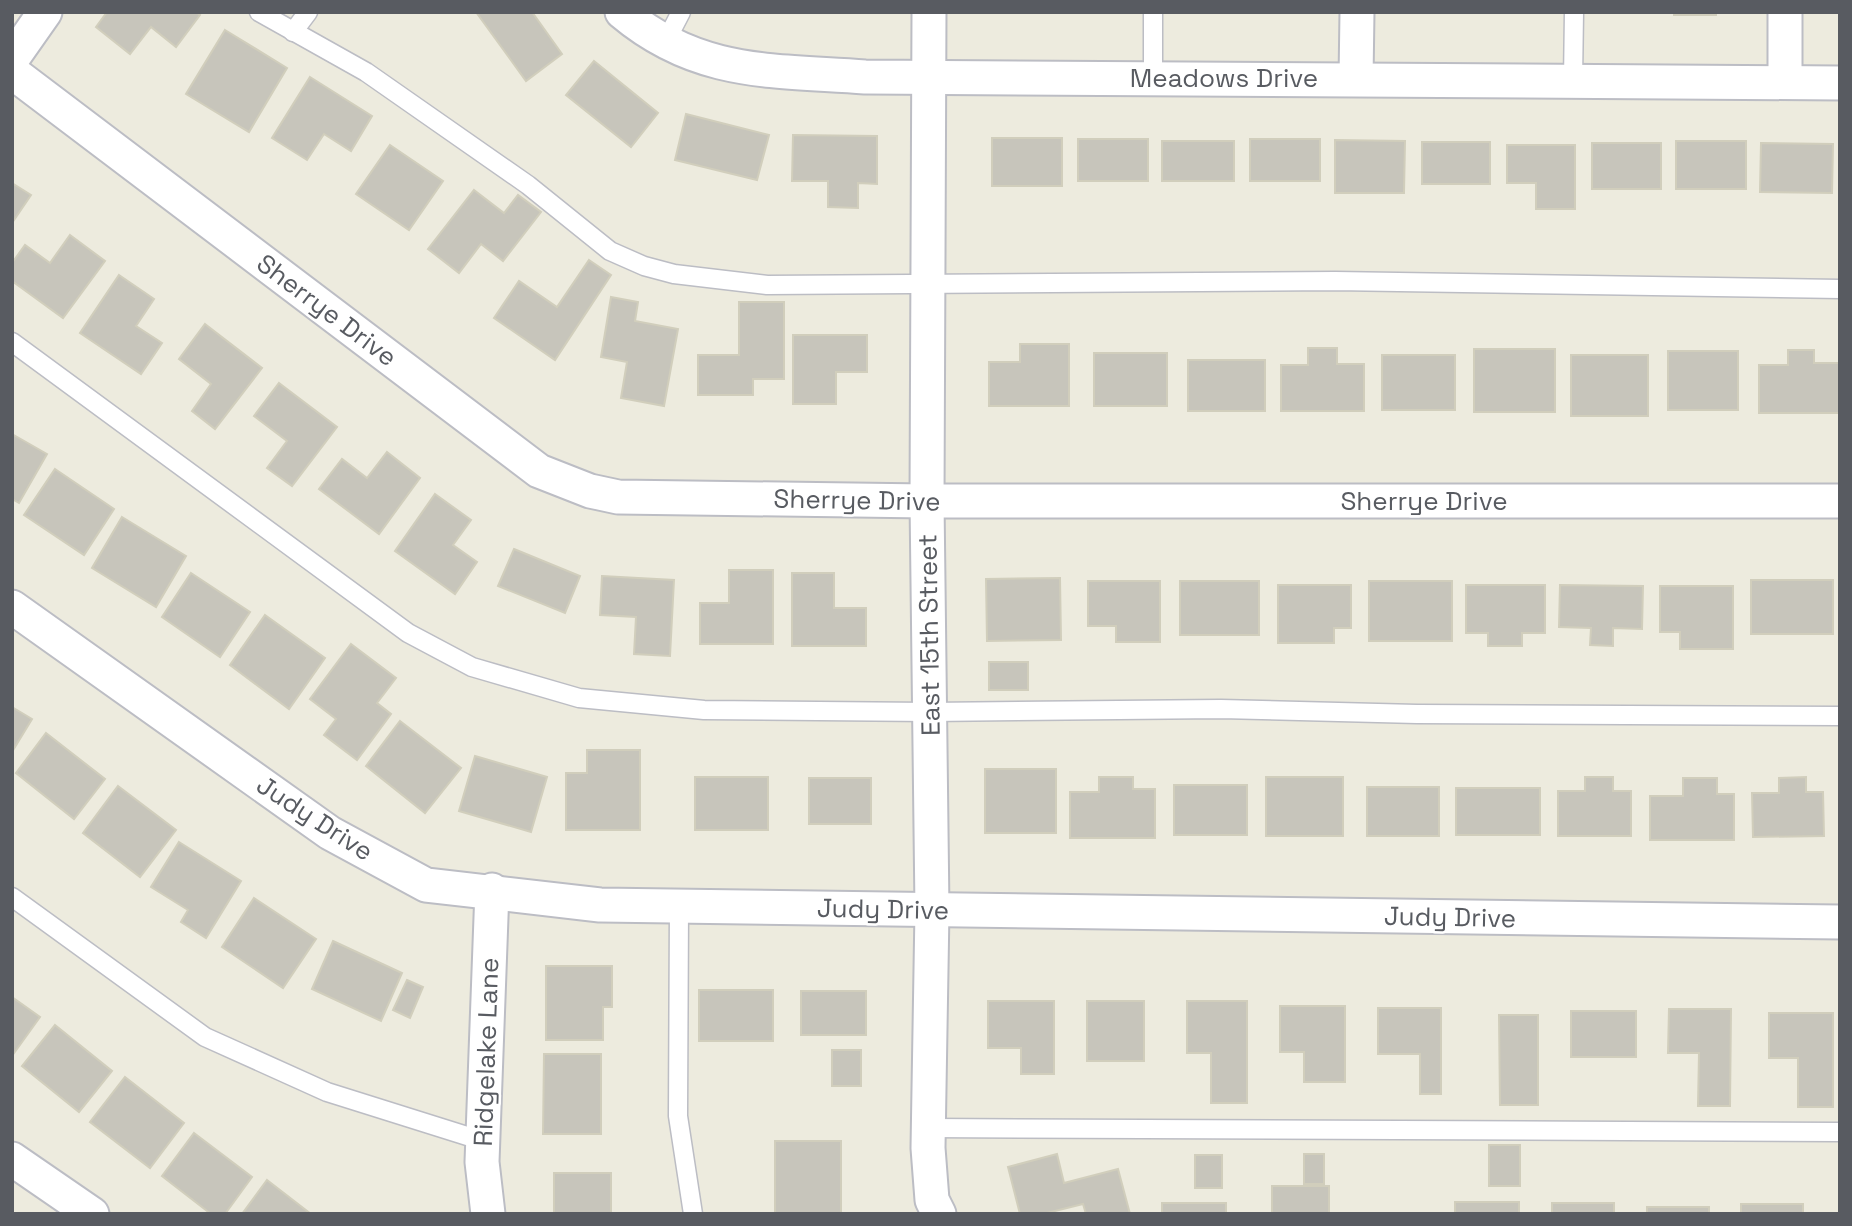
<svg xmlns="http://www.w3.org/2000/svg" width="1852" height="1226" font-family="'Space Grotesk',sans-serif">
  <rect width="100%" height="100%" fill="#edebde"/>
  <g fill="#c7c5bb" stroke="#d1cebc" stroke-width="2">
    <path d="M107 12H196L200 15 176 47 151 27 130 54 96 27Z"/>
    <path d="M476 12H532L562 54 526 81Z"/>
    <rect x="1674" y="12" width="42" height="3"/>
    <path d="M225 30 287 68 249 132 186 94Z"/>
    <path d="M594 61 658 113 631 147 566 95Z"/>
    <path d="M310 77 372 116 351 151 324 134 307 160 272 138Z"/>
    <path d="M686 114 769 135 757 180 675 160Z"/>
    <path d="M793 135 877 136V184L858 183V208L828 207V181H792Z"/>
    <rect x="992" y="138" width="70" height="48"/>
    <rect x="1078" y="139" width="70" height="42"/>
    <rect x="1250" y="139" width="70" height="42"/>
    <path d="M1335 140 1405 141 1404 193H1335Z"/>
    <rect x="1162" y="141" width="72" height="40"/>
    <rect x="1676" y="141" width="70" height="48"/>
    <rect x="1422" y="142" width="68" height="42"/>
    <rect x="1592" y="143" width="69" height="46"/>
    <path d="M1761 143 1833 144 1832 193 1760 192Z"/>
    <path d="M390 145 443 181 409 230 356 194Z"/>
    <path d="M1507 145H1575V209H1536V183H1507Z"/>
    <path d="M12 183 31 195 12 223Z"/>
    <path d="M474 190 504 213 518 195 541 212 503 261 481 244 459 273 428 249Z"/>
    <path d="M70 235 105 261 63 318 12 281V263L25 245 50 263Z"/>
    <path d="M589 260 611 275 555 360 494 318 519 281 557 307Z"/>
    <path d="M119 275 154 299 136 326 162 343 141 374 80 333Z"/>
    <path d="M611 297 638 302 635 321 678 329 664 406 621 398 627 362 601 357Z"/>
    <path d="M739 302H784V379H753V395H698V355H739Z"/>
    <path d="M205 324 262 368 215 429 192 411 211 384 179 359Z"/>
    <path d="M793 335H867V372H836V404H793Z"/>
    <path d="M1020 344H1069V406H989V362H1020Z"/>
    <path d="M1308 348H1337V364H1364V411H1281V365H1308Z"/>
    <rect x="1474" y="349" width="81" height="63"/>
    <path d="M1788 350H1814V363H1839V413H1759V365H1788Z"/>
    <rect x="1668" y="351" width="70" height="59"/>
    <rect x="1094" y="353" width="73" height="53"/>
    <rect x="1382" y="355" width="73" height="55"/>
    <rect x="1571" y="355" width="77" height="61"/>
    <rect x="1188" y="360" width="77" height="51"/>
    <path d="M279 383 337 427 292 486 267 468 287 441 254 416Z"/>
    <path d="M12 434 47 454 19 503 12 499Z"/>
    <path d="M387 452 420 478 379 534 319 489 342 459 367 478Z"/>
    <path d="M55 469 114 509 84 555 24 515Z"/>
    <path d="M435 494 471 520 453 545 477 562 455 594 395 551Z"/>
    <path d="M122 517 186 556 156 607 92 568Z"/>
    <path d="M514 549 580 576 565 613 498 586Z"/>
    <path d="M729 570H773V644H700V603H729Z"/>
    <path d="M191 573 250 612 220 657 162 617Z"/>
    <path d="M792 573H834V608H866V646H792Z"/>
    <path d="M602 576 674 580 670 656 634 654 636 617 600 615Z"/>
    <path d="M1060 578 1061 640 987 641 986 579Z"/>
    <rect x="1751" y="580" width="82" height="54"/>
    <path d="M1088 581H1160V642H1116V626H1088Z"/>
    <rect x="1180" y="581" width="79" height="54"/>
    <rect x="1369" y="581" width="83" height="60"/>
    <path d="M1278 585H1351V628H1334V643H1278Z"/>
    <path d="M1466 585H1545V633H1522V646H1488V633H1466Z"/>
    <path d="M1560 585 1643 586 1642 629 1613 628V646L1590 645 1591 628 1559 627Z"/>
    <path d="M1660 586H1733V649H1680V632H1660Z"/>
    <path d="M265 615 325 658 289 709 230 665Z"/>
    <path d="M351 644 396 678 377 703 391 714 357 760 324 735 336 719 310 699Z"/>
    <rect x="989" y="662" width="39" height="28"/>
    <path d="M12 707 32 719 12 752Z"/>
    <path d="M400 721 461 768 425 813 366 766Z"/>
    <path d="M46 733 105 779 74 819 16 773Z"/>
    <path d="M587 750H640V830H566V773H587Z"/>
    <path d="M475 756 547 777 531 832 459 811Z"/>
    <rect x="985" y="769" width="71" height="64"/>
    <rect x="695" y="777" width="73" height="53"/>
    <path d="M1099 777H1133V789H1155V838H1070V792H1099Z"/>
    <rect x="1266" y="777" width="77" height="59"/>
    <path d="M1585 777H1613V791H1631V836H1558V791H1585Z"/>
    <path d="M1806 777V792H1823L1824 836 1753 837 1752 793H1779V778Z"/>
    <rect x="809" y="778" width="62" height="46"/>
    <path d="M1683 778H1717V794H1734V840H1650V796H1683Z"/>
    <rect x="1174" y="785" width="73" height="50"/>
    <path d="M118 786 176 830 140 877 83 833Z"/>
    <rect x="1367" y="787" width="72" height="49"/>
    <rect x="1456" y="788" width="84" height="47"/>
    <path d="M179 842 241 881 206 938 181 922 188 910 151 887Z"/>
    <path d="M254 898 316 939 283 988 222 947Z"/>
    <path d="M333 941 402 973 381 1021 312 989Z"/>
    <path d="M546 966H612V1007H603V1040H546Z"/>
    <path d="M407 980 423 987 410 1018 393 1010Z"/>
    <rect x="699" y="990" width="74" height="51"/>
    <rect x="801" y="991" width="65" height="44"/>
    <path d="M12 997 40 1017 12 1056Z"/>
    <path d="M988 1001H1054V1074H1021V1048H988Z"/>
    <rect x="1087" y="1001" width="57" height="60"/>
    <path d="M1187 1001H1247V1103H1211V1053H1187Z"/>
    <path d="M1280 1006H1345V1082H1304V1052H1280Z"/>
    <path d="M1378 1008H1441V1094H1420V1054H1378Z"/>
    <path d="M1669 1009H1731L1730 1106H1698L1699 1053H1668Z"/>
    <rect x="1571" y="1011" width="65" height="46"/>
    <path d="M1769 1013H1833V1107H1798V1058H1769Z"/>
    <path d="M1499 1015H1538V1105H1500Z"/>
    <path d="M55 1025 112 1071 79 1112 22 1066Z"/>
    <rect x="832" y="1050" width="29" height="36"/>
    <path d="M544 1054H601V1134H543Z"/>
    <path d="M125 1077 184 1123 150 1168 90 1122Z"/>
    <path d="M194 1133 252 1177 225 1214H211L162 1176Z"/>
    <rect x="775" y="1141" width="66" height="73"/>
    <rect x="1489" y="1145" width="31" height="41"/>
    <path d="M1057 1154 1064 1183 1118 1169 1130 1214H1086L1083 1204 1043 1214H1020L1008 1167Z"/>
    <rect x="1304" y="1154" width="20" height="30"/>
    <rect x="1195" y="1155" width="27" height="33"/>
    <rect x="554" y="1173" width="57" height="41"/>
    <path d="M267 1180 311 1214H242Z"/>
    <rect x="1272" y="1186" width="57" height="28"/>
    <rect x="1455" y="1202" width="64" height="12"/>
    <rect x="1162" y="1203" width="64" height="11"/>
    <rect x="1552" y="1203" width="62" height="11"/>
    <rect x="1741" y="1204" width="62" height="10"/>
    <rect x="1647" y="1207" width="62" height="7"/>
  </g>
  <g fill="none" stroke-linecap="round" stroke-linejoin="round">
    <defs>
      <g id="lane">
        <path d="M259 12 366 72 528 185 610 251 644 266 674 274 767 285 1335 281 1840 289"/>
        <path d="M293 32 308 12"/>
        <path d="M666 41 681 12"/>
        <path d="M1153 78V12"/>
        <path d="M1573 80 1574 12"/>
        <path d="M12 342 408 633 472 667 579 698 704 710 930 712 1221 709 1417 714 1840 716"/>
        <path d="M12 897 205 1037 327 1092 483 1141"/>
        <path d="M679 906 678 1116 693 1214"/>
        <path d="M928 1128 1840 1132"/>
      </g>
      <g id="street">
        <path d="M622 12C698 76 772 70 865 77L1840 83"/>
        <path d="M929 12 927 501 932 910 928 1148 932 1200 939 1214"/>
        <path d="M12 59 45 12"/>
        <path d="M12 72 539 471 590 491 618 497 927 501H1840"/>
        <path d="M1356 79 1357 12"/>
        <path d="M1785 82V12"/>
        <path d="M12 607 330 833 426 885 600 905 1840 922"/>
        <path d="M12 1159 92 1214"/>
        <path d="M488 1214 482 1162 492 890"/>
      </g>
    </defs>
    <use href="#lane" stroke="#bcbdc4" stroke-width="21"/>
    <use href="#street" stroke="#bcbdc4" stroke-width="37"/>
    <use href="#lane" stroke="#fff" stroke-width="18"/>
    <use href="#street" stroke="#fff" stroke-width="33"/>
  </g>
  <g text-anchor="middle" stroke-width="5" stroke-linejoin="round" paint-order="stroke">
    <g font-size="26" fill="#585b61" stroke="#fff">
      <text x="1224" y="87">Meadows Drive</text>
      <text transform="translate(327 310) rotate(37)" y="9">Sherrye Drive</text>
      <text transform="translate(857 500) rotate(1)" y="9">Sherrye Drive</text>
      <text x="1424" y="510">Sherrye Drive</text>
      <text transform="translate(929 635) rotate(-91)" y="9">East 15th Street</text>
      <text transform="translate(315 818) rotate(33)" y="9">Judy Drive</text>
      <text transform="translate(883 909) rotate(1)" y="9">Judy Drive</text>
      <text transform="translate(1450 917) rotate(1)" y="9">Judy Drive</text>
      <text transform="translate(486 1052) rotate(-88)" y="9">Ridgelake Lane</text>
    </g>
  </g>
  <rect width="1852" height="1226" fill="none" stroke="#585b61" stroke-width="28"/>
</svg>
